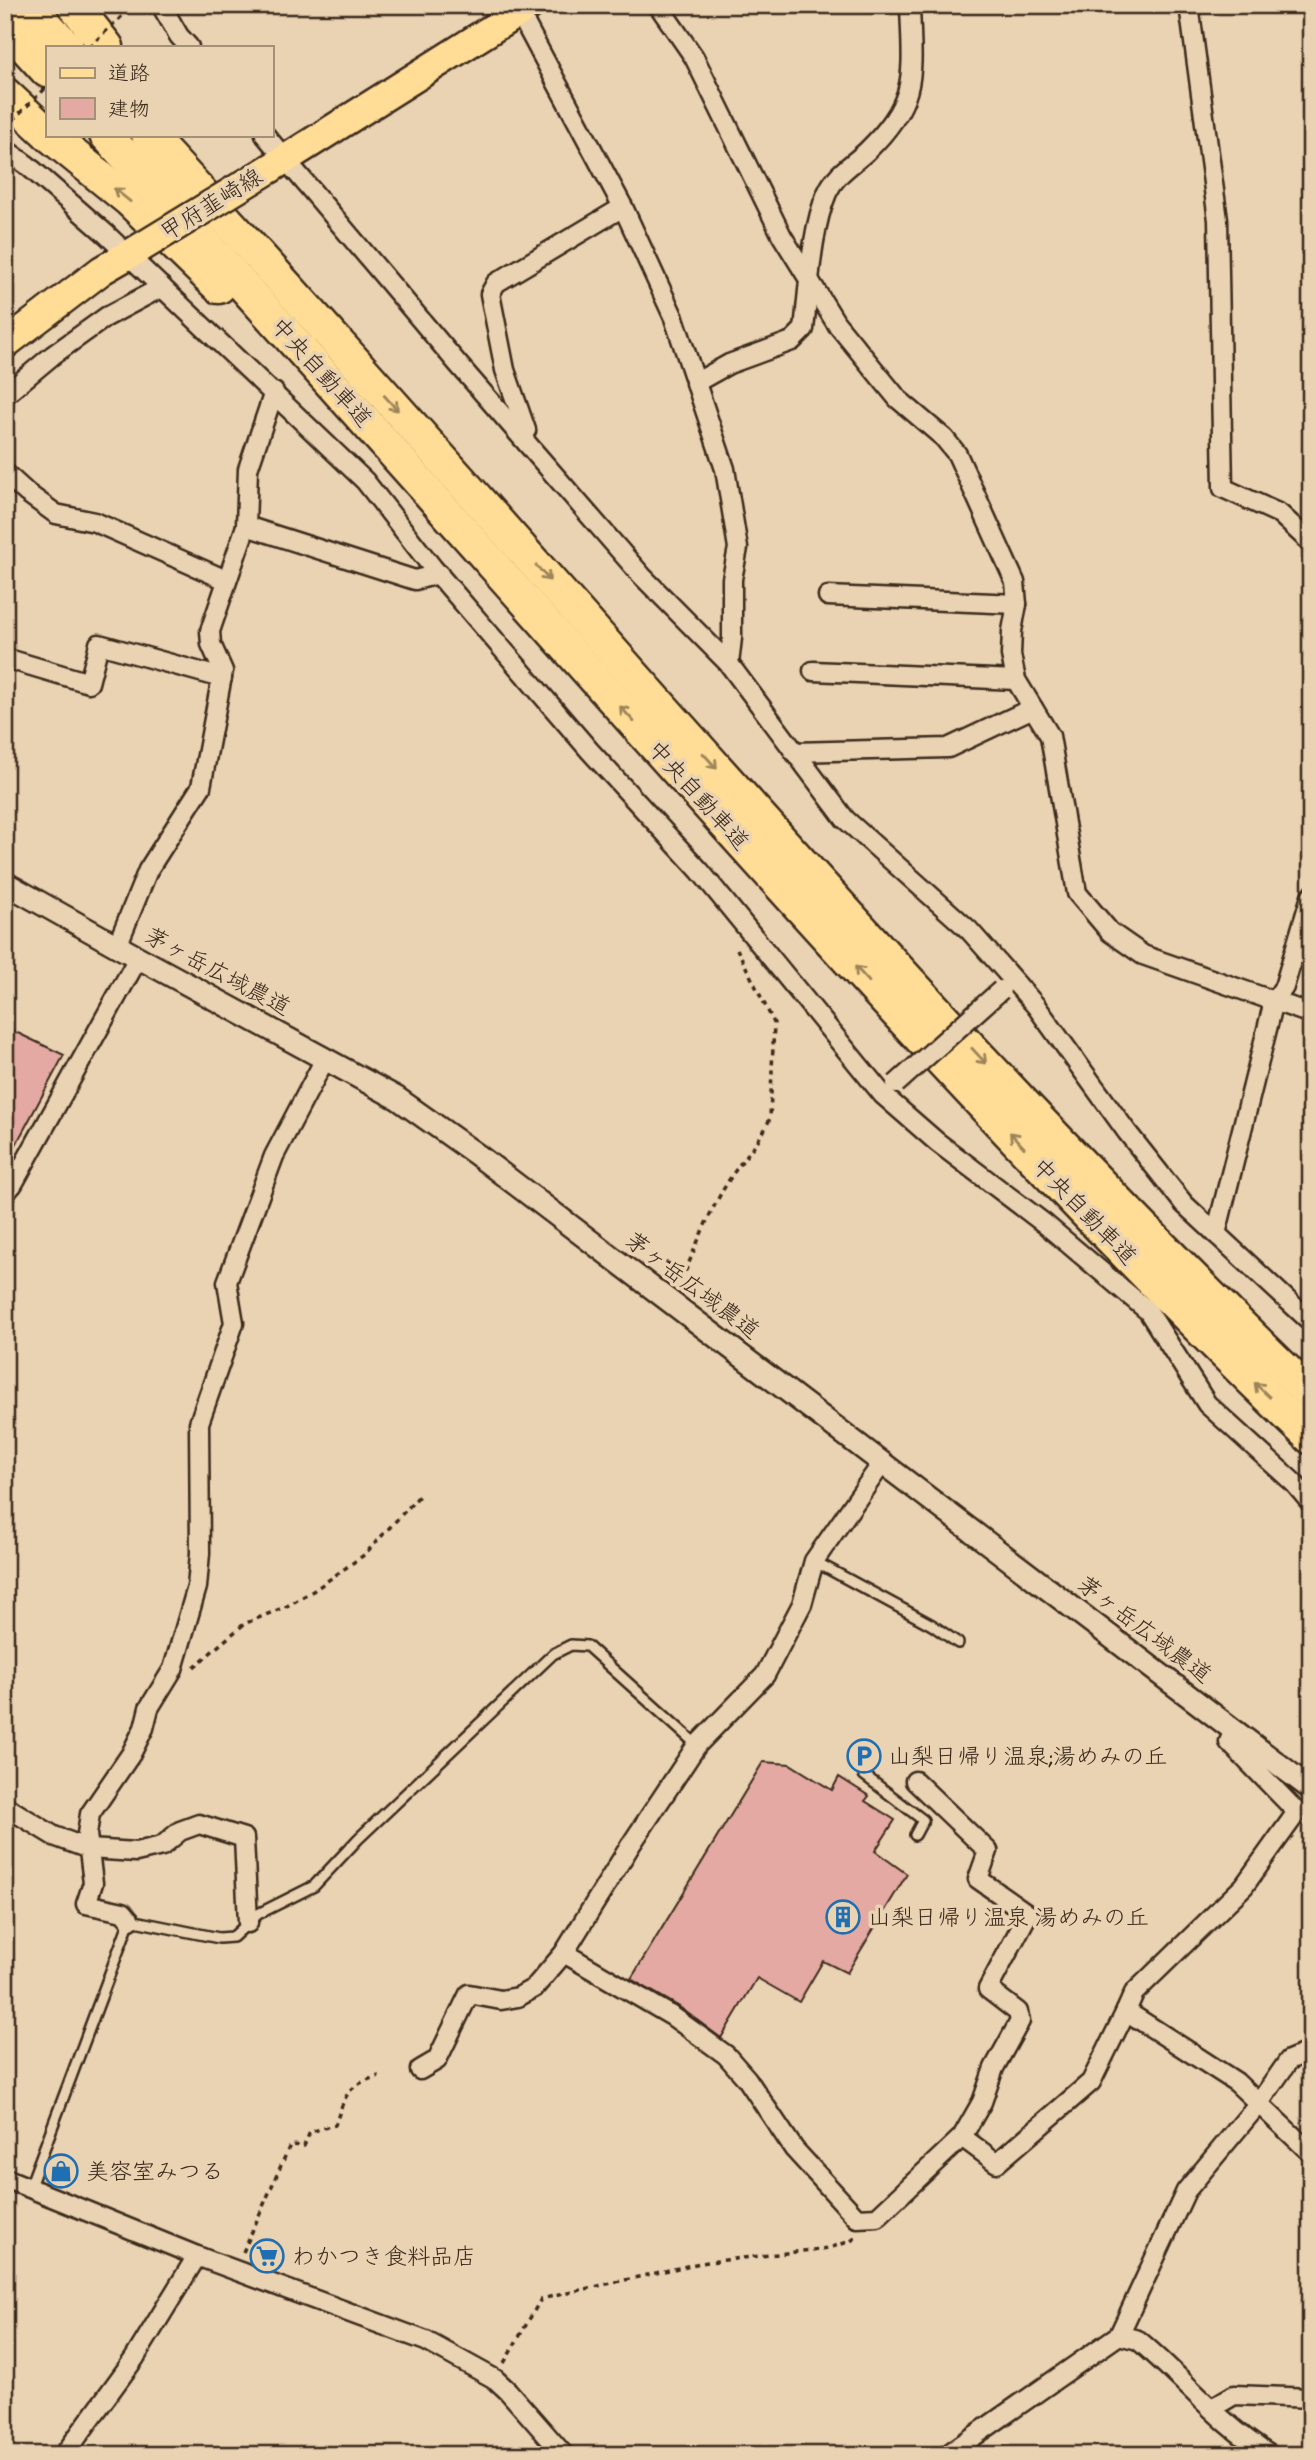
<svg xmlns="http://www.w3.org/2000/svg" width="1316" height="2460" font-family="Dekko,'Klee One',sans-serif">
  <rect width="100%" height="100%" fill="#ead3b2"/>
  <filter id="ink" filterUnits="userSpaceOnUse"><feTurbulence type="fractalNoise" baseFrequency=".0143" numOctaves="2"/><feDisplacementMap in="SourceGraphic" scale="14" xChannelSelector="R" yChannelSelector="G"/><feConvolveMatrix kernelMatrix="1 2 1 2 8 2 1 2 1" color-interpolation-filters="sRGB"/></filter>
  <g filter="url(#ink)">
    <g fill="#e3a9a2" stroke="#3b2a1e" stroke-width="2">
      <path d="M5 1027 64 1055 5 1165Z"/>
      <path d="M763 1762 790 1764 832 1790 839 1777 869 1796 865 1801 895 1820 875 1851 907 1874 847 1973 823 1961 799 2002 757 1978 721 2038 678 2006 631 1979Z"/>
    </g>
    <g fill="none" stroke-linecap="round" stroke-linejoin="round">
      <defs>
        <g id="service">
          <path d="M814 1561 932 1625 958 1643"/>
          <path d="M864 1756V1775L923 1820 915 1835"/>
          <path d="M29 2189 130 1920 219 1938 233 1937 258 1914 314 1886 358 1839 553 1654 571 1645 587 1646 697 1745"/>
        </g>
        <g id="minor">
          <path d="M161 5 179 36 189 47"/>
          <path d="M658 5 694 57 782 236 836 323 898 399 944 438 957 454 1015 582 1017 604 1012 631 1011 655 1016 680 1050 736 1077 893 1110 932 1143 955 1311 1014"/>
          <path d="M1189 5 1218 220 1223 488 1280 514 1311 543"/>
          <path d="M519 12 623 207 674 318 725 469 738 548 732 579V638L729 664"/>
          <path d="M265 135 458 364 642 576 729 664 845 819 969 930 1036 1006 1127 1132 1184 1204 1311 1322"/>
          <path d="M5 149 27 165 106 234 365 481 433 568 590 751 700 871 883 1095 937 1142 1045 1224 1148 1311 1207 1404 1294 1483 1311 1503"/>
          <path d="M695 383 729 364 792 341 804 329C809 288 811 230 827 193 836 173 852 165 867 151 920 100 912 73 910 5"/>
          <path d="M5 395 53 355 106 317 162 287"/>
          <path d="M520 435 526 430 505 370 490 294 496 283 623 207"/>
          <path d="M5 473 27 493 56 514 95 522 226 580"/>
          <path d="M246 526 415 580 439 574"/>
          <path d="M828 596 1017 604"/>
          <path d="M5 658 89 683 99 644 222 678"/>
          <path d="M813 671 1016 680"/>
          <path d="M794 752 948 748 1033 708"/>
          <path d="M117 946 148 870 201 787 223 671 211 644 210 631 246 526 248 469 274 392"/>
          <path d="M5 1193 13 1184 138 958"/>
          <path d="M1216 1234 1274 1001 1284 987 1311 896"/>
          <path d="M1234 1730 1229 1742 1297 1812 1244 1886 1134 1993 1126 2011 1236 2082 1311 2153"/>
          <path d="M5 1806 54 1836 89 1849 136 1852 162 1846 180 1831 199 1824 244 1838 248 1923"/>
          <path d="M130 1920 123 1912 86 1904 93 1883 87 1834 90 1814 131 1754 144 1728 149 1708 173 1669 197 1587 200 1553 199 1423 234 1323 227 1282 274 1156 325 1059"/>
          <path d="M564 1953 672 2016 726 2055 747 2079 794 2149 857 2218 877 2217 962 2137 982 2102 994 2068 1020 2021 1018 2012 988 1989 1028 1914 978 1879 988 1851 915 1781"/>
          <path d="M420 2070 437 2060 469 1994 501 2000 518 1997 534 1988 564 1953 630 1846 697 1745 765 1675 802 1604 814 1561 883 1462"/>
          <path d="M962 2137 997 2163 1091 2082 1126 2011"/>
          <path d="M5 2178 197 2256 426 2341 495 2379 508 2391 564 2455"/>
          <path d="M1119 2335 1186 2191 1259 2103 1289 2060 1311 2051"/>
          <path d="M1212 2408 1234 2395 1311 2398"/>
          <path d="M64 2455 134 2359 197 2256"/>
          <path d="M947 2455 1119 2335 1138 2340C1183 2377 1220 2425 1270 2455"/>
        </g>
        <path id="tertiary" d="M5 883 117 946 397 1098 476 1154 1311 1789"/>
        <g id="primary">
          <path d="M271 168 530 5"/>
          <path d="M5 344 102 270 140 248"/>
        </g>
        <g id="motorway">
          <path d="M28 5 67 47"/>
          <path d="M74 5 107 47"/>
          <path d="M5 25 47 71"/>
          <path d="M5 94 47 133"/>
          <path d="M49 135 129 200 219 287"/>
          <path d="M106 135C507 569 884 1027 1311 1438"/>
          <path d="M148 135C537 553 898 998 1311 1394"/>
        </g>
      </defs>
      <use href="#service" stroke="#3b2a1e" stroke-width="14"/>
      <use href="#minor" stroke="#3b2a1e" stroke-width="23"/>
      <use href="#tertiary" stroke="#3b2a1e" stroke-width="26"/>
      <use href="#primary" stroke="#3b2a1e" stroke-width="33"/>
      <use href="#motorway" stroke="#3b2a1e" stroke-width="37"/>
      <g stroke="#3b2a1e" stroke-width="3.5" stroke-dasharray="5 5" stroke-linecap="butt">
        <path d="M5 182 12 185 5 199"/>
        <path d="M648 1260 650 1257 686 1270C699 1238 712 1206 731 1177 744 1156 762 1140 770 1118L774 1023 737 949"/>
        <path d="M194 1667 244 1624 287 1606 313 1591 364 1555 421 1494"/>
        <path d="M243 2252 290 2145 304 2146 310 2132 335 2125C346 2094 346 2086 379 2076"/>
        <path d="M504 2363 541 2299 700 2263 829 2248 851 2241 855 2238"/>
      </g>
      <use href="#service" stroke="#ead3b2" stroke-width="9"/>
      <use href="#minor" stroke="#ead3b2" stroke-width="18"/>
      <use href="#tertiary" stroke="#ead3b2" stroke-width="21"/>
      <use href="#primary" stroke="#ffdd96" stroke-width="28"/>
      <use href="#motorway" stroke="#ffdd96" stroke-width="32"/>
      <defs>
        <path id="minor-bridge" d="M896 1084 1001 990"/>
        <path id="primary-bridge" d="M140 248 271 168"/>
      </defs>
      <use href="#minor-bridge" stroke="#3b2a1e" stroke-width="23" stroke-linecap="butt"/>
      <use href="#primary-bridge" stroke="#3b2a1e" stroke-width="33" stroke-linecap="butt"/>
      <g stroke="#3b2a1e" stroke-width="3.5" stroke-dasharray="5 5" stroke-linecap="butt">
        <path d="M89 47 134 5"/>
        <path d="M5 127 47 87"/>
      </g>
      <use href="#minor-bridge" stroke="#ead3b2" stroke-width="18"/>
      <use href="#primary-bridge" stroke="#ffdd96" stroke-width="28"/>
    </g>
    <defs><path id="oneway-shaft" d="M-6 0H5M1.5-3L5.5 0L1.5 3" fill="none" stroke-width="1.6" stroke-linecap="round" stroke-linejoin="round" transform="scale(1.75)"/></defs>
    <g stroke="#9d845a">
      <use href="#oneway-shaft" transform="translate(122 195) rotate(-141)"/>
      <use href="#oneway-shaft" transform="translate(391 403) rotate(48)"/>
      <use href="#oneway-shaft" transform="translate(543 573) rotate(48)"/>
      <use href="#oneway-shaft" transform="translate(627 714) rotate(-132)"/>
      <use href="#oneway-shaft" transform="translate(710 761) rotate(48)"/>
      <use href="#oneway-shaft" transform="translate(862 974) rotate(-132)"/>
      <use href="#oneway-shaft" transform="translate(979 1056) rotate(47)"/>
      <use href="#oneway-shaft" transform="translate(1017 1140) rotate(-133)"/>
      <use href="#oneway-shaft" transform="translate(1262 1390) rotate(-136)"/>
    </g>
  </g>
  <defs>
    <symbol id="parking-ring" viewBox="-11 -11 22 22"><circle r="9.5" fill="#ead3b2" stroke="#1f6fb2" stroke-width="1.5"/><path d="M-3.5-5.5H1a3.5 3.5 0 0 1 0 7H-1V5.5H-3.5ZM-1-3.4V-.6H.8a1.4 1.4 0 0 0 0-2.8Z" fill="#1f6fb2"/></symbol>
    <symbol id="building-ring" viewBox="-11 -11 22 22"><circle r="9.5" fill="#ead3b2" stroke="#1f6fb2" stroke-width="1.5"/><path d="M-4-6H4V6H1V3H-1V6H-4ZM-2.5-4.3h1.7v1.8h-1.7ZM.8-4.3h1.7v1.8H.8ZM-2.5-1h1.7V.8h-1.7ZM.8-1h1.7V.8H.8Z" fill="#1f6fb2"/></symbol>
    <symbol id="shop-ring" viewBox="-11 -11 22 22"><circle r="9.5" fill="#ead3b2" stroke="#1f6fb2" stroke-width="1.5"/><path d="M-5-2.5h2.3a2.7 3.5 0 0 1 5.4 0H5L5.5 6h-11ZM-1.5-2.5h3a1.5 2.3 0 0 0-3 0Z" fill="#1f6fb2"/></symbol>
    <symbol id="supermarket-ring" viewBox="-11 -11 22 22"><circle r="9.5" fill="#ead3b2" stroke="#1f6fb2" stroke-width="1.5"/><path d="M-6-5.5h2.5l.6 2H6L4.5 2H-2.5L-4.4-4H-6ZM-1.5 3.2a1.3 1.3 0 1 0 .1 0ZM3 3.2a1.3 1.3 0 1 0 .1 0Z" fill="#1f6fb2"/></symbol>
  </defs>
  <g fill-rule="evenodd">
    <use href="#parking-ring" x="845" y="1737" width="38" height="38"/>
    <use href="#building-ring" x="824" y="1898" width="38" height="38"/>
    <use href="#shop-ring" x="42" y="2152" width="38" height="38"/>
    <use href="#supermarket-ring" x="248" y="2237" width="38" height="38"/>
  </g>
  <g text-anchor="middle" stroke-width="7" stroke-linejoin="round" paint-order="stroke">
    <g font-size="23" fill="#3b2a1e" stroke="#ead3b2">
      <text transform="translate(211 204) rotate(-32)" y="8">甲府韮崎線</text>
      <text transform="translate(322 372) rotate(48)" y="8">中央自動車道</text>
      <text transform="translate(699 795) rotate(48)" y="8">中央自動車道</text>
      <text transform="translate(218 971) rotate(28)" y="8">茅ヶ岳広域農道</text>
      <text transform="translate(1085 1211) rotate(46)" y="8">中央自動車道</text>
      <text transform="translate(693 1285) rotate(37)" y="8">茅ヶ岳広域農道</text>
      <text transform="translate(1145 1629) rotate(37)" y="8">茅ヶ岳広域農道</text>
    </g>
    <g font-size="23" fill="#3b2a1e" stroke="#ead3b2" text-anchor="start">
      <text x="888" y="1764">山梨日帰り温泉;湯めみの丘</text>
      <text x="868" y="1925">山梨日帰り温泉 湯めみの丘</text>
      <text x="86" y="2179">美容室みつる</text>
      <text x="292" y="2264">わかつき食料品店</text>
    </g>
  </g>
  <rect width="1316" height="2460" fill="none" stroke="#ead3b2" stroke-width="28"/>
  <rect x="14" y="14" width="1288" height="2432" fill="none" stroke="#3b2a1e" stroke-width="2.5" filter="url(#ink)"/>
  <rect x="46" y="46" width="228" height="91" fill="#ead3b2" stroke="#a48f77" stroke-width="2"/>
  <rect x="60" y="68" width="35" height="10" fill="#ffdd96" stroke="#a48f77" stroke-width="2"/>
  <text x="108" y="80" font-size="21" fill="#3b2a1e">道路</text>
  <rect x="60" y="98" width="35" height="21" fill="#e3a9a2" stroke="#a48f77" stroke-width="2"/>
  <text x="108" y="116" font-size="21" fill="#3b2a1e">建物</text>
</svg>
